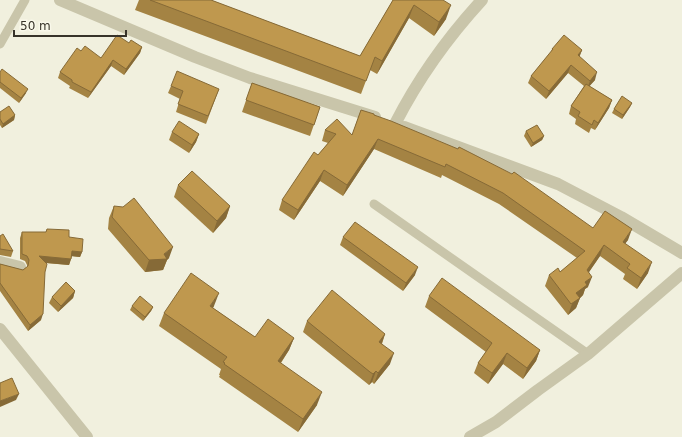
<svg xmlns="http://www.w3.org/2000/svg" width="682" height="437" font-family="'DejaVu Sans',sans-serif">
  <rect width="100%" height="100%" fill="#f1f0de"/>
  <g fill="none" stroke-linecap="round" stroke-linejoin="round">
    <g stroke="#c9c5aa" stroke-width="9">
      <path d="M0 44 25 0"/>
      <path d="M374 204 588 354"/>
    </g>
    <g stroke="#c9c5aa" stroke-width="12">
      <path d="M60 0 195 57 250 78 375 117"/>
      <path d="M395 124C418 79 448 37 482 0"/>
      <path d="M404 127 558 184 621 217 682 253"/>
      <path d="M0 262 20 267"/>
      <path d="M0 329 87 437"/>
      <path d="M470 437 496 422 538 390 588 354 682 273"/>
    </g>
  </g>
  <g fill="#a48343">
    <path d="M139 0H211L360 56 393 0H443L446 19 434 36 409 18 377 74 370 70 361 94 135 10Z"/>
    <path d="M129 43 142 47 140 53 124 75 111 66 88 98 69 88 70 86 58 78 60 72 81 51 101 58Z"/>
    <path d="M552 49 582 50 579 57 595 80 589 86 612 100 609 108 595 130 591 128 589 133 575 124 576 119 569 114 571 106 584 86 568 73 546 99 528 83 531 76 551 52Z"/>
    <path d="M0 72 26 93 19 103 0 88Z"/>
    <path d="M252 83 320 107 310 136 242 112Z"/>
    <path d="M171 86 219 89 206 124 176 112 180 99 168 93Z"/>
    <path d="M632 103 630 107 622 119 612 113 614 109Z"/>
    <path d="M361 110 374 115 593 228 628 240 625 243 648 273 637 289 623 279 625 274 600 256 588 273V287L585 289 583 295 580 298 576 308 568 315 545 286 549 275 560 272 577 258 499 204 442 175 441 178 374 149 343 196 320 181 294 220 279 210 282 200 318 155 328 143 322 141 325 130 352 135Z"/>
    <path d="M0 112 15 115 14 120 2 128 0 125Z"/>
    <path d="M526 131 544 136 542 140 531 147 524 136Z"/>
    <path d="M172 132 199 134 196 142 189 153 169 140Z"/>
    <path d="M178 185 230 206 226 218 213 233 174 197Z"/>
    <path d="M114 206 169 258 167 260 163 270 145 272 108 229 109 218Z"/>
    <path d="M47 229 69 237 82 252 80 257 72 256 69 265 45 263 41 320 28 331 0 291V264L23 270 27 267V265L25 261 20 259V238L22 232H46Z"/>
    <path d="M0 236 13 251 11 257 0 255Z"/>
    <path d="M343 237 415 275 403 291 340 245Z"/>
    <path d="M75 291 73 298 58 312 49 303 52 297Z"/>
    <path d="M429 296 540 350 536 361 523 379 503 364 488 384 474 373 478 363 486 352 425 307Z"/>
    <path d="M132 306 153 307 151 311 143 321 130 310Z"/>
    <path d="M214 306 213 308 255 337 294 338 289 350 281 363 317 405 298 432 219 377 220 375H219L221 369 159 326 164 313Z"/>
    <path d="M307 321 385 334 382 344 390 364 374 384 372 382 369 385 303 332Z"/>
  </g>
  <g fill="#866a37">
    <path d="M414 5 409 18 377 74 382 61Z"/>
    <path d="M451 5 446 19 434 36 439 22Z"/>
    <path d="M142 47 140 53 124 75 126 69Z"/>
    <path d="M582 50 579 58 578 55Z"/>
    <path d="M113 60 111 66 88 98 91 92Z"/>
    <path d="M571 65 568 73 546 99 549 91Z"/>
    <path d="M597 72 595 80 587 89 590 81Z"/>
    <path d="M28 89 26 93 19 103 21 98Z"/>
    <path d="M612 100 609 108 595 130 598 123Z"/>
    <path d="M632 103 630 107 622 119 623 115Z"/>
    <path d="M15 115 14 120 2 128 3 124Z"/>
    <path d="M199 134 196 142 189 153 192 145Z"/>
    <path d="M544 136 542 140 531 147 533 143Z"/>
    <path d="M378 139 374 149 343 196 347 185Z"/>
    <path d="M324 170 320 181 294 220 298 210Z"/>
    <path d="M230 206 226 218 213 233 217 221Z"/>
    <path d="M632 229 628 240 619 252 623 242Z"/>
    <path d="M604 245 600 256 583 281 587 270Z"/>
    <path d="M173 247 169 258 167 260 163 270 145 272 149 260 164 254Z"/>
    <path d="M72 251 82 252 80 257 70 256Z"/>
    <path d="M39 256 71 259 69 265 37 262Z"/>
    <path d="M652 262 648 273 637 289 641 278Z"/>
    <path d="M418 267 415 275 403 291 406 283Z"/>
    <path d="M592 277 588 287 585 289 583 295 580 298 576 308 568 315 576 293 585 282Z"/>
    <path d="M75 291 73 298 58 312 61 306Z"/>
    <path d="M219 293 214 306 205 319 210 306Z"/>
    <path d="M153 307 151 311 143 321 145 317Z"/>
    <path d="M43 314 41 320 28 331 30 325Z"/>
    <path d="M385 334 381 345 379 342Z"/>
    <path d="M294 338 289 350 273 374 278 361Z"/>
    <path d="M540 350 536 361 523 379 527 368Z"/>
    <path d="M394 353 390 364 374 384 378 373Z"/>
    <path d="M507 353 503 364 488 384 492 373Z"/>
    <path d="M376 371 372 382 369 385 373 374Z"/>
    <path d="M322 392 317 405 298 432 303 419Z"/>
    <path d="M19 394 16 400 0 407V401Z"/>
  </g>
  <g fill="#bf984e" stroke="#866a37">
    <path d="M150 0H211L360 56 393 0H443L451 5 439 22 414 5 382 61 375 57 366 81Z"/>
    <path d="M117 35 129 43 131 40 142 47 126 69 113 60 91 92 72 82V80L60 72 77 48 81 51 85 46 101 58Z"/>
    <path d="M564 35 582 50 578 55 597 72 590 81 571 65 549 91 531 76 553 49H552Z"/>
    <path d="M2 69 28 89 21 98 0 82V72Z"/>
    <path d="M177 71 219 89 208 116 178 104 183 91 171 86Z"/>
    <path d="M252 83 320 107 314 125 246 100Z"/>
    <path d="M586 84 612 100 598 123 594 120 592 125 578 116 580 112 571 106Z"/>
    <path d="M622 96 632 103 623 115 614 109Z"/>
    <path d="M9 106 15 115 3 124 0 119V112Z"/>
    <path d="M361 110 374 114V115L391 121 458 149 459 147 512 174 514 172 593 228 605 211 632 229 623 242 652 262 641 278 627 268 630 264 604 245 587 270 592 277 585 282 587 285 576 293 580 298 571 304 549 275 558 268 560 272 585 251 503 193 446 164 445 167 378 139 347 185 324 170 298 210 282 200 314 152 318 155 336 134 325 130 337 119 352 135Z"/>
    <path d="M179 121 199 134 192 145 172 132Z"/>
    <path d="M537 125 544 136 533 143 526 131Z"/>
    <path d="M192 171 230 206 217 221 178 185Z"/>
    <path d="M134 198 173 247 164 254 167 259 149 260 112 217 114 206 123 207Z"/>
    <path d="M355 222 418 267 406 283 343 237Z"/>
    <path d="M47 229 69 230V237L83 239 82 252 72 251 71 259 39 256 47 264 45 272 43 314 30 325 0 283V264L23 270 28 266 29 260 27 256 22 254V232H46Z"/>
    <path d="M3 234 13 251 0 249V236Z"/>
    <path d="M191 273 219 293 210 306 255 337 268 319 294 338 278 361 322 392 303 419 224 364 225 363 223 362 227 357 164 313Z"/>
    <path d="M442 278 540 350 527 368 507 353 492 373 478 363 492 343 429 296Z"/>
    <path d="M66 282 75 291 61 306 52 297Z"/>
    <path d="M332 290 385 334 379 342 394 353 378 373 376 371 373 374 370 372 307 321Z"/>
    <path d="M140 296 153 307 145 317 132 306Z"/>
    <path d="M12 378 19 394 0 401V383Z"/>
  </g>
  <path d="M14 30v6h112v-6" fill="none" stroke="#373329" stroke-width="2"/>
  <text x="20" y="30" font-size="12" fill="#373329" stroke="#f9f8ea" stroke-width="3" paint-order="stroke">50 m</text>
</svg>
